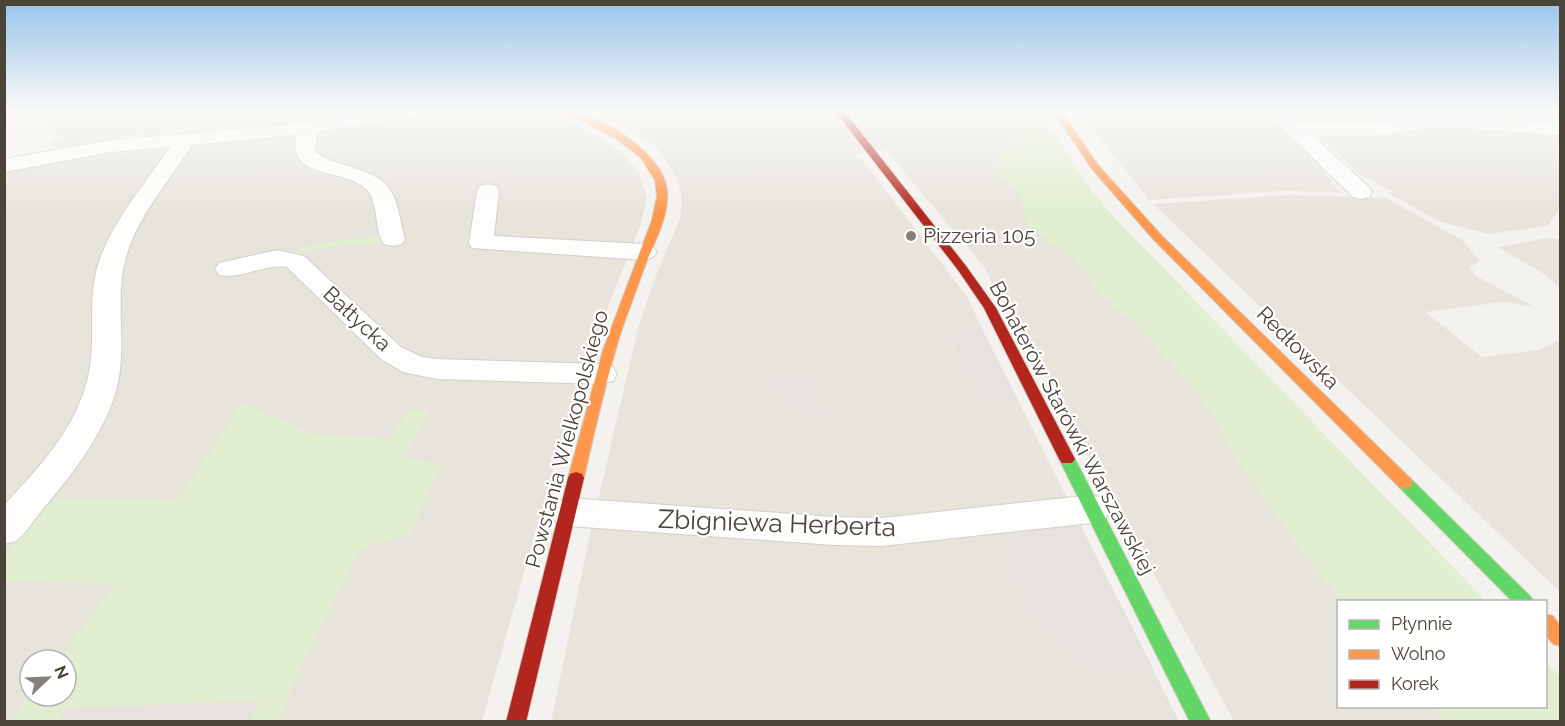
<svg xmlns="http://www.w3.org/2000/svg" width="1565" height="726" font-family="Raleway,sans-serif">
  <rect width="100%" height="100%" fill="#f4f2ee"/>
  <g fill="#e7e4dc" fill-rule="evenodd">
    <path d="M47 111H128L141 133 80 144 78 146 57 148 51 145V141L59 138Z"/>
    <path d="M448 111H548L598 136 625 155 640 175 647 198 641 223 577 386 482 721H5L4 173 100 155 289 137ZM30 660H66V696H30Z"/>
    <path d="M589 111H990L1001 118 1013 133 1014 143 996 170 1021 195 1024 215 1076 260 1104 297 1139 327 1205 401 1231 449 1307 558 1343 601 1338 602V706L1432 707 1445 721H1234L1005 301 995 289 985 268 885 149 852 155 861 158 968 298 981 327 947 333 976 403 1018 400 1179 721 551 722 587 548 638 328 657 273 680 218 682 201 678 180 660 151 633 132Z"/>
    <path d="M1078 111H1266L1312 156 1340 192 1280 191 1149 200Z"/>
    <path d="M1283 111H1397L1375 121 1299 123Z"/>
    <path d="M1438 111H1521L1534 123 1484 118Z"/>
    <path d="M1428 126 1560 133V209L1547 226 1489 234 1441 222 1388 193 1394 192 1358 174 1318 134Z"/>
    <path d="M1289 195 1386 198 1462 240 1480 261 1470 267 1474 275 1535 307 1503 302 1425 312 1482 357 1539 350 1560 340V592L1153 204Z"/>
    <path d="M1548 238 1560 240V288L1544 274 1498 247Z"/>
  </g>
  <g fill="#e6e2de">
    <path d="M981 327 1018 400 976 403 947 332Z"/>
    <path d="M1067 524 1083 531 1154 670 1089 677 1026 616 1002 558 1003 543 1019 533Z"/>
  </g>
  <path fill="#eae5da" d="M128 111H344L345 112 325 115 322 121 295 124 197 131 200 127 180 128 148 136H143Z"/>
  <g fill="#e1eecf">
    <path d="M764 111H812L819 114 792 126 759 113Z"/>
    <path d="M991 111H1040L1092 191 1113 216 1486 601H1343L1307 558 1231 449 1205 401 1139 327 1104 297 1076 260 1028 226 1024 215 1021 195 996 170 999 149 1014 143C1013 128 1002 119 991 111Z"/>
    <path d="M383 237 380 244 342 245 303 252 297 248 335 241Z"/>
    <path d="M243 403 313 434 392 439 407 410 429 411 403 460 442 463 410 534 398 535 360 551 293 684 279 720 10 721 30 696H66V660H58L115 584 5 581V556L55 498 178 500Z"/>
    <path d="M1546 661 1560 677V721H1445L1432 707 1546 706Z"/>
  </g>
  <g fill="#e6e3df">
    <path d="M811 373 830 416 813 419 792 411 776 401 768 378Z"/>
    <path d="M260 701 251 721H59L67 708Z"/>
  </g>
  <g fill="none" stroke-linecap="round" stroke-linejoin="round">
    <defs>
      <g id="street">
        <path d="M375 111H422L419 115 412 117 317 132 315 151C323 159 335 162 345 165 396 180 394 191 405 239L402 244 393 246 384 244C373 228 380 202 365 188 343 168 287 180 296 135L192 145C170 180 141 212 128 251 113 294 127 339 118 383 107 432 70 477 38 515 32 523 25 534 17 540 14 542 8 543 4 544V505C43 464 86 417 91 358 94 328 89 297 97 268 111 221 144 186 170 147L112 152 4 172V159L112 140 286 125Z"/>
        <path d="M1265 111H1286L1301 125 1375 124 1438 115 1560 123V135L1438 127 1375 136 1314 137 1369 187 1372 192 1369 197 1361 199 1353 197Z"/>
        <path d="M488 184 496 186 499 191 494 236 644 244 653 247 657 252 653 257 644 260 472 248 469 243 477 191 480 186Z"/>
        <path d="M277 250 304 256 401 347 422 357 436 359 602 364 613 367 617 374 613 381 602 384 436 379 403 372 381 359 287 267C264 263 241 280 219 275L215 269 219 263Z"/>
        <path d="M1092 495 1105 499 1110 509 1105 519 1092 523 882 546 834 545 569 526 556 522 551 512 556 502 569 498 834 517 882 518Z"/>
      </g>
      <g id="fast">
        <path d="M1067 454 1072 455 1075 459 1211 722H1190L1059 459 1062 455Z"/>
        <path d="M1405 477 1411 479 1531 597 1534 602H1513L1399 487 1397 483 1399 479Z"/>
      </g>
      <g id="slow">
        <path d="M564 111C597 111 663 153 667 189 670 214 655 241 646 263 638 286 629 309 621 332 606 380 595 429 584 478L582 482H570L568 478 603 350 652 220 657 196 655 180 641 158 618 140Z"/>
        <path d="M1053 111H1061L1098 165 1162 236 1411 479 1413 483 1411 487 1405 489 1399 487 1154 240 1092 169Z"/>
        <path d="M1546 614 1553 616 1560 625V646L1553 644 1546 635Z"/>
      </g>
      <g id="jam">
        <path d="M835 111H844L966 266 996 308 1075 459 1072 463H1062L1059 459 984 308 958 270Z"/>
        <path d="M576 472 582 474 584 478 526 722H506L568 478 570 474Z"/>
      </g>
    </defs>
    <use href="#street" stroke="#d2d0cb" stroke-width="2"/>
    <use href="#fast" stroke="#d3cfc5" stroke-width="2"/>
    <use href="#slow" stroke="#d3cfc5" stroke-width="2"/>
    <use href="#jam" stroke="#d3cfc5" stroke-width="2"/>
    <use href="#street" fill="#fdfdfc" fill-rule="evenodd"/>
    <use href="#fast" fill="#63d668" fill-rule="evenodd"/>
    <use href="#slow" fill="#ff974d" fill-rule="evenodd"/>
    <use href="#jam" fill="#b3261e" fill-rule="evenodd"/>
  </g>
  <linearGradient id="sky" x2="0" y2="1"><stop stop-color="#98c4ec"/><stop offset="0.52" stop-color="#faf9f7"/><stop offset="1" stop-color="#faf9f7" stop-opacity="0"/></linearGradient>
  <rect width="1565" height="213" fill="url(#sky)"/>
  <circle fill="#868178" stroke="#fff" stroke-width="2" cx="911" cy="236" r="6"/>
  <g text-anchor="middle" stroke-width="4.5" stroke-linejoin="round" paint-order="stroke">
    <g font-size="21" fill="#4b4439" stroke="#fff" text-anchor="start">
      <text x="923" y="243">Pizzeria 105</text>
    </g>
    <g font-size="21" fill="#4b4439" stroke="#fff">
      <text transform="translate(357 319) rotate(43)" y="7">Bałtycka</text>
      <text transform="translate(1298 348) rotate(45)" y="7">Redłowska</text>
      <text transform="translate(1072 428) rotate(62)" y="7">Bohaterów Starówki Warszawskiej</text>
      <text transform="translate(567 439) rotate(-75)" y="7">Powstania Wielkopolskiego</text>
    </g>
    <g font-size="26" fill="#4b4439" stroke="#fff">
      <text transform="translate(777 523) rotate(2)" y="9">Zbigniewa Herberta</text>
    </g>
  </g>
  <rect width="1565" height="726" fill="none" stroke="#4b4439" stroke-width="12"/>
  <rect x="1337" y="600" width="210" height="108" fill="#ffffff" stroke="#b7b4b0" stroke-width="1.5"/>
  <rect x="1349" y="620" width="30" height="9" fill="#63d668" stroke="#b7b4b0" stroke-width="1.5"/>
  <text x="1391" y="630" font-size="18" fill="#4b4439">Płynnie</text>
  <rect x="1349" y="650" width="30" height="9" fill="#ff974d" stroke="#b7b4b0" stroke-width="1.5"/>
  <text x="1391" y="660" font-size="18" fill="#4b4439">Wolno</text>
  <rect x="1349" y="680" width="30" height="9" fill="#b3261e" stroke="#b7b4b0" stroke-width="1.5"/>
  <text x="1391" y="690" font-size="18" fill="#4b4439">Korek</text>
  <g transform="translate(48 678) rotate(67)"><circle r="28" fill="#ffffff" stroke="#b7b4b0" stroke-width="1.5"/>
  <path d="M0-4.5L10 22L0 15L-10 22Z" fill="#868178"/>
  <text y="-9" font-size="16" font-weight="bold" text-anchor="middle" fill="#4b4439">N</text>
  </g>
</svg>
